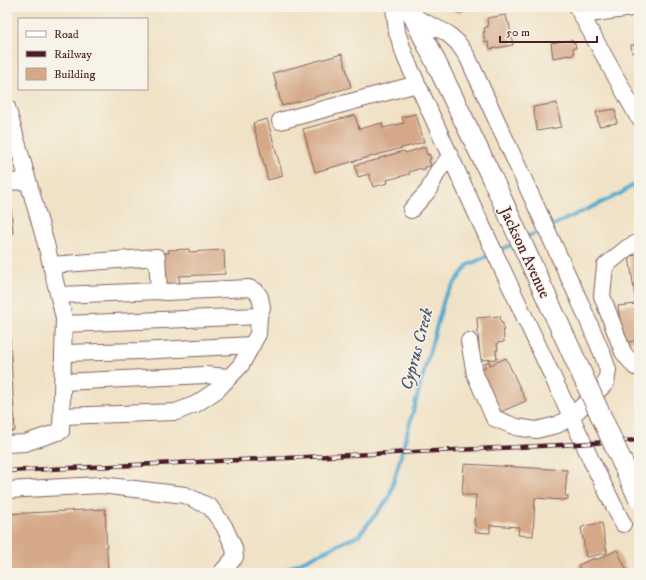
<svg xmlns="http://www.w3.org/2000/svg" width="646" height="580" font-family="'IM FELL DW Pica',serif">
  <rect width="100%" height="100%" fill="#f7f3e8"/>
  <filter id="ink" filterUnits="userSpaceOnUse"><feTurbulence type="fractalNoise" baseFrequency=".025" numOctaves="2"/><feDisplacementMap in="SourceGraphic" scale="8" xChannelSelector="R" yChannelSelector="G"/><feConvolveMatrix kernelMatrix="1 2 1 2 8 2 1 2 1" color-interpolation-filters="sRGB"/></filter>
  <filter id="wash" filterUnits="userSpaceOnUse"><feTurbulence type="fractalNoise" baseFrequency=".012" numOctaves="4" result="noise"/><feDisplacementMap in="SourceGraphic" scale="16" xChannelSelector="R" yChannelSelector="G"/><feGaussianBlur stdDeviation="0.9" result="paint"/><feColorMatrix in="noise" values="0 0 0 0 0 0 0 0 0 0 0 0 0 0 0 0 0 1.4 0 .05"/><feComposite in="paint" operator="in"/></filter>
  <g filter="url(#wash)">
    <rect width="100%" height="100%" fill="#f0e2c6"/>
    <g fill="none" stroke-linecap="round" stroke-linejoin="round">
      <g stroke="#53aad0" stroke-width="4">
        <path d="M549 227 620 194 639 181"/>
        <path d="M525 238 542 230"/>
        <path d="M498 251 515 243"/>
        <path d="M278 573 359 535 389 498 445 296 468 265 492 254"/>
      </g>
    </g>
    <g id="blocks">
      <g fill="#d5a988">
        <path d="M454 7H475V8L469 9 457 13Z"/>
        <path d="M506 15 508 23H509L513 45 490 49 488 42H485L483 32H485L484 28 488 27 487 18Z"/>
        <path d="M572 40 573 43H575L576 48H573L574 54 572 55 569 56V55L553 58 551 43Z"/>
        <path d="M639 40V56H637V52L632 53 631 45H636L635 41Z"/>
        <path d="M342 54 351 87 282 106 273 73Z"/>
        <path d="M557 103 561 127 537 131 533 107Z"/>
        <path d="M615 109 617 123 599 126 596 112Z"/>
        <path d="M416 114 424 142 315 172 303 129 355 115 359 129 382 123 383 128 404 123 402 117Z"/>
        <path d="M267 119 283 176 268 180 253 123Z"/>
        <rect x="7" y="145" width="3" height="17"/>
        <path d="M425 147 427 155 429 154 431 159 429 160 431 166 425 167V169L422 170 421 168 409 172 410 174 387 180 388 183 373 187 369 174 358 177 355 165 380 159 379 158 404 151 405 153Z"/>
        <path d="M11 206 13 234H7V207Z"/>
        <path d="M189 249V252L224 250 225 274 179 276 180 286 165 287 163 253H169L168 250Z"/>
        <path d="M639 255V340L623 343 618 306 636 304 629 256Z"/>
        <path d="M7 301H8L15 431 7 432Z"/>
        <path d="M500 316 501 323H503L504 342 497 343 498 350H496L497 359 480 360 477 318Z"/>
        <path d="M506 358 526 401 498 413 479 370 486 367 484 364 489 361 490 365Z"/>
        <path d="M464 464 567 470 565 496H568V499H565V500H562L535 498 533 536 518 535 519 527 490 525V533L475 532 476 525H474L476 495H462Z"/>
        <path d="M105 509 108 573H7V514Z"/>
        <path d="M602 523 607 553 586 557 581 528 584 526Z"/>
        <path d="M617 550 628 573H582L578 565 595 558 596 560Z"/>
      </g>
    </g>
  </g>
  <g filter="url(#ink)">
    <use href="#blocks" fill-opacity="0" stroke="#846361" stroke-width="1"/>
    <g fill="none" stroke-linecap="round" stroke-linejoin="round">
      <defs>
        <g id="minor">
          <path d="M394 7 397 32 406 59 477 215 584 444 591 460 623 524"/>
          <path d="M577 7 638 117"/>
          <path d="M582 15 638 7"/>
          <path d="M414 17 447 33 458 43 468 58 580 302 602 353 608 370 606 383 571 417 557 425 536 430 516 427 494 418 475 374 469 341"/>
          <path d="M7 107 46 244 64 318 61 431 25 443 7 444"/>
          <path d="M280 121 417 84"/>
          <path d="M7 182 28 181"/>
          <path d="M411 210 428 191 438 171 450 157"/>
          <path d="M639 242 627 248 605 266 602 296 623 352 635 367H639"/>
          <path d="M51 265 157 257 159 291"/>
          <path d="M59 295 159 291 166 292 249 288 256 291 260 297 262 307 259 316 258 334 241 365 217 390 196 404 176 412 62 416"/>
          <path d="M64 324 259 316"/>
          <path d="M63 353 140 351 252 345"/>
          <path d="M63 382 205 375 228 377"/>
          <path d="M7 490 101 485 185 495 210 507 224 526 234 548 235 557 221 573"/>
        </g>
        <path id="major" d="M409 7 491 176"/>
      </defs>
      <use href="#minor" stroke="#846361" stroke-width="18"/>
      <use href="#major" stroke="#846361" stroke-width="22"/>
      <use href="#minor" stroke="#fff" stroke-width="16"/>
      <use href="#major" stroke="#fff" stroke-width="20"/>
      <defs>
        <path id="rail" d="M7 471 561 445 639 440"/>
      </defs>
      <use href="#rail" stroke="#4a1f2b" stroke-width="4.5"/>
      <use href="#rail" stroke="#f7f3e8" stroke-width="3" stroke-dasharray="9" stroke-linecap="butt"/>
      <defs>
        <path id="major-bridge" d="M491 176 639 499"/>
      </defs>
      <use href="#major-bridge" stroke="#846361" stroke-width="22" stroke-linecap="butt"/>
      <use href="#major-bridge" stroke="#fff" stroke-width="20"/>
    </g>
  </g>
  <g text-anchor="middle" stroke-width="3" stroke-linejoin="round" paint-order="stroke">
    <g font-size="16" fill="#4a1f2b" stroke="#f7f3e8">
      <text transform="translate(526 252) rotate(65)" y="6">Jackson Avenue</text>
    </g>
    <g font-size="17" font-style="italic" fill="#4e576d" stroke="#f7f3e8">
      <text transform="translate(416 349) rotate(-75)" y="6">Cyprus Creek</text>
    </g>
  </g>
  <rect width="646" height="580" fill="none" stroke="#f7f3e8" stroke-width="24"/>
  <rect x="18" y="18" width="130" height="72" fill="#f7f3e8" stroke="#b29e9c"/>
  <rect x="26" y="31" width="20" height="6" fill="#ffffff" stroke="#b29e9c"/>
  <text x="54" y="38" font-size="12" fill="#4a1f2b">Road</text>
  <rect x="26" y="51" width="20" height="6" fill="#4a1f2b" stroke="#b29e9c"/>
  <text x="54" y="58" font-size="12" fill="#4a1f2b">Railway</text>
  <rect x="26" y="68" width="20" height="12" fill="#d5a988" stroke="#b29e9c"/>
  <text x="54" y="78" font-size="12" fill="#4a1f2b">Building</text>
  <path d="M500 36v6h97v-6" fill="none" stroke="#4a1f2b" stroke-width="2"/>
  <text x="506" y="36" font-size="12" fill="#4a1f2b" stroke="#f7f3e8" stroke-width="3" paint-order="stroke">50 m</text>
</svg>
